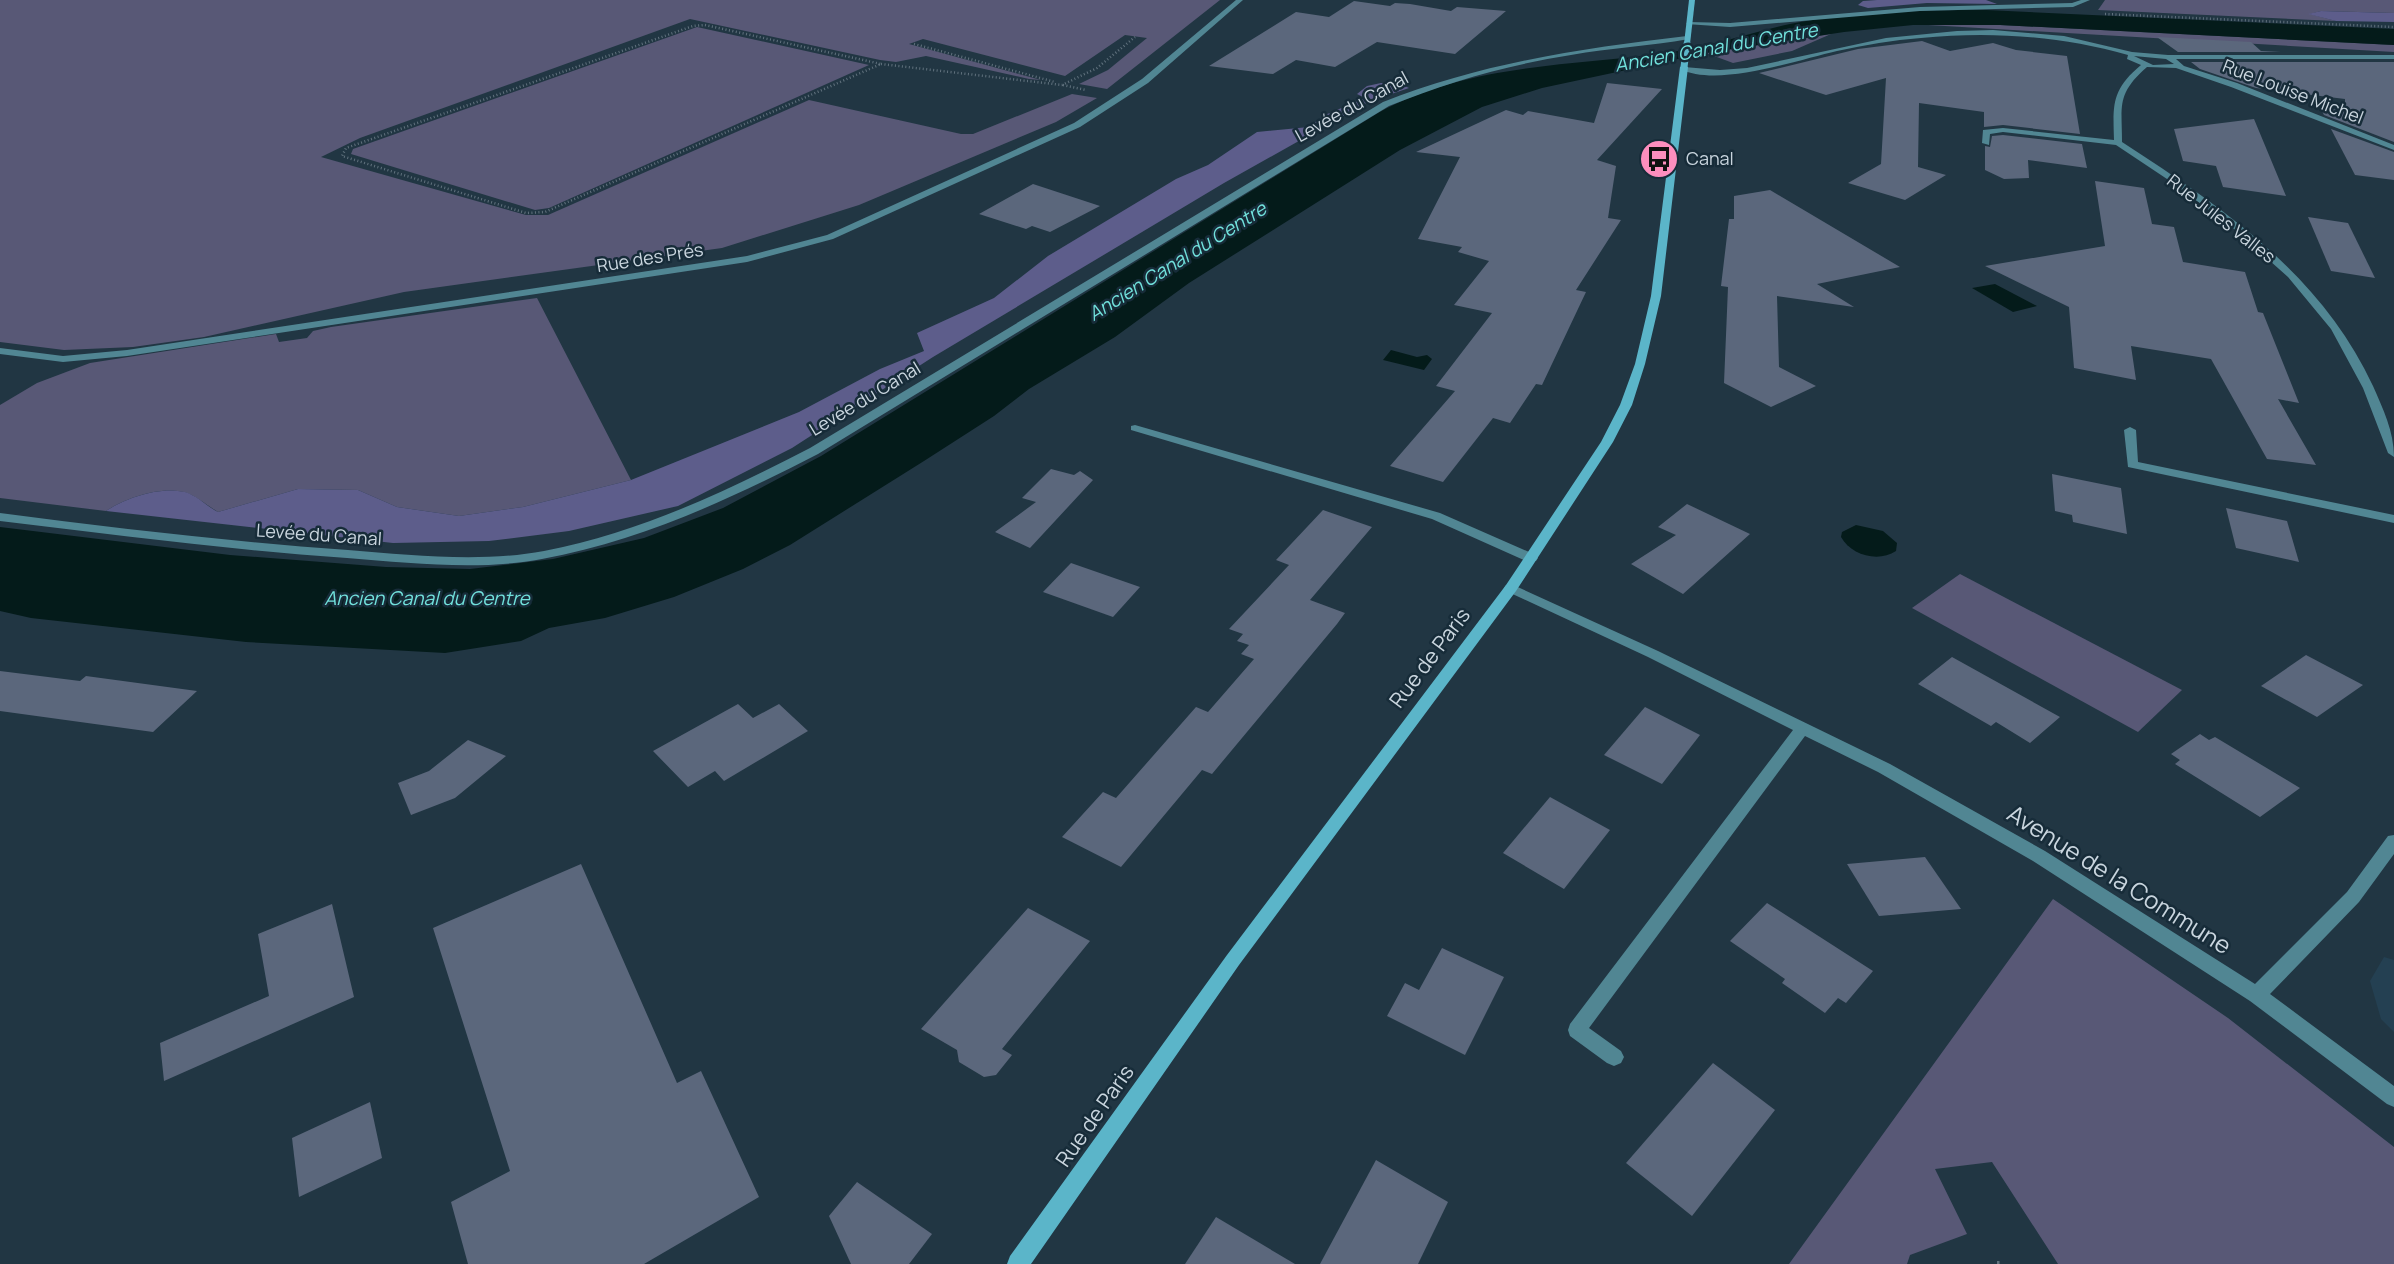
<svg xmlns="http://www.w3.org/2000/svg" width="2394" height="1264" font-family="Manrope,sans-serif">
  <rect width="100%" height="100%" fill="#213643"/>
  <path fill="#244052" d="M2384 957 2394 960V1032L2381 1019 2370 981Z"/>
  <g fill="#585876">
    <path d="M0 0H1220L1107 89 1079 84 1108 70 1147 38 1125 35 1065 76 923 39 909 44 1041 80 1029 79 926 56 896 62 880 60 690 19 360 138 321 157 526 215H548L809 100 961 134H973L1072 94 1097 98 1056 122 859 205 722 248 404 292 204 337 133 347 64 350 0 342Z"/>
    <path d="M2105 0H2394V13L2321 11 2310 14 2336 21 2098 10Z"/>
    <path d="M1928 25H2000L2394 45V52Z"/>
    <path d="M697 27 869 65 549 208 535 210 351 154 353 149Z"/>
    <path d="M1831 34 1792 51 1733 63 1706 53Z"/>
    <path d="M537 298 631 480 523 507 459 516 397 507 358 490 298 489 218 512C208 506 195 495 184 492 160 486 125 498 106 511L0 498V405L37 383 90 363 276 334 279 342 307 338 313 331 331 327Z"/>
    <path d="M1960 574 2182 690 2138 732 1912 608Z"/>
    <path d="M2053 899 2228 1018 2394 1147V1264H2058L1992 1162 1935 1169 1967 1234 1910 1255 1907 1264H1789Z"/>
  </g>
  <g fill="#5d5d8b">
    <path d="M1877 0H1986L1997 4 1927 3 1868 8 1858 5 1863 1Z"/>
    <path d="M2321 11 2394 13V22L2336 21 2308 14Z"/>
    <path d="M1381 83H1398L1409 88 1368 102 1224 183 933 357 792 448 678 506 569 531 489 541 393 543 106 511C125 498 160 486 185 492 196 495 208 507 218 512L298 489 358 490 397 507 459 516 523 507 631 480 799 412 880 369 924 351 917 333 994 298 1048 256 1176 179 1208 165 1257 132 1309 127 1325 115 1365 98 1357 94 1367 86Z"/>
  </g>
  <g fill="#041b1a">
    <path d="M1986 10 2394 29V45L2000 25H1913L1844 32 1706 53 1542 88 1482 107 1400 150 1189 283 1115 337 1029 389 994 416 924 461 790 545 743 569 674 597 605 618 549 628 521 641 445 653 246 642 31 618 0 611V527L230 555 386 567 470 569 553 559 644 538 723 508 821 456 1378 113C1467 64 1569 66 1667 53 1709 47 1749 33 1790 24 1854 11 1921 10 1986 10Z"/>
    <path d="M1995 284 2037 306 2013 312 1972 288Z"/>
    <path d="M1391 350 1417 357 1427 355 1432 359 1424 370 1383 360Z"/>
    <path d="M1856 525 1883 531 1897 543 1896 551C1878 563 1851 555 1841 537L1842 532Z"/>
  </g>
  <g fill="#5b677c">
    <path d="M1354 1 1390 6 1395 3 1410 4 1451 11 1457 7 1506 11 1455 54 1377 42 1335 67 1296 60 1273 74 1209 66 1296 12 1329 17Z"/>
    <path d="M2157 37 2251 42 2261 51 2281 52H2178Z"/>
    <path d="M1922 41 1950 51 1993 43 2016 50 2067 56 2080 134 2003 125 1984 127V112L1919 103 1918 167 1946 175 1905 200 1848 183 1881 164 1886 78 1826 95 1759 73 1858 49Z"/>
    <path d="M2191 62H2394V142L2324 115 2322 111 2345 108V99L2256 88 2200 69Z"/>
    <path d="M1607 83 1662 89 1597 160 1616 166 1608 218 1621 220 1576 290 1586 292 1542 385 1536 384 1510 423 1493 418 1443 482 1390 466 1455 391 1436 386 1492 313 1454 305 1489 261 1458 252 1462 247 1418 239 1460 157 1416 152 1506 110 1523 115 1528 111 1594 123Z"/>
    <path d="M2254 119 2286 196 2223 187 2216 166 2183 161 2174 129Z"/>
    <path d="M2331 129 2394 152V180L2355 175Z"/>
    <path d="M2003 135 2082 144 2087 168 2028 160 2029 178 2004 179 1985 170V146L1990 147 1992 136Z"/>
    <path d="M2095 181 2144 188 2152 224 2174 227 2183 262 2245 272 2258 312 2263 313 2299 403 2278 399 2316 465 2267 459 2211 359 2131 346 2136 380 2074 368 2069 307 1985 266 2105 246Z"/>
    <path d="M1033 184 1100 206 1050 232 1032 226 1026 229 979 214Z"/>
    <path d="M1770 190 1900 267 1817 284 1854 307 1777 296 1779 367 1816 386 1771 407 1724 383 1728 287 1721 286 1729 219H1734V196Z"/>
    <path d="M2308 217 2348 223 2375 278 2331 271Z"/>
    <path d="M1051 469 1074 475 1080 471 1093 480 1030 548 995 532 1036 502 1022 498Z"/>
    <path d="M2052 474 2121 488 2127 534 2073 522 2072 515 2055 511Z"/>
    <path d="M1687 504 1750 534 1683 594 1631 564 1676 535 1658 527Z"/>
    <path d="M2226 508 2287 521 2299 562 2236 548Z"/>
    <path d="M1323 510 1372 527 1310 600 1345 613 1337 624 1212 774 1202 770 1121 867 1062 837 1103 792 1116 798 1196 707 1208 712 1254 659 1241 654 1249 645 1237 641 1243 634 1229 629 1289 565 1276 560Z"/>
    <path d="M1071 563 1140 587 1113 617 1043 592Z"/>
    <path d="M2306 655 2363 685 2317 717 2261 686Z"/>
    <path d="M1952 657 2060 717 2030 743 1996 722 1991 726 1918 684Z"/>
    <path d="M0 671 80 681 86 676 197 691 153 732 0 711Z"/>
    <path d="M738 704 753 718 779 704 808 731 724 781 715 771 688 787 653 751Z"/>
    <path d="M1645 707 1700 735 1662 784 1604 755Z"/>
    <path d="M2200 734 2209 740 2215 737 2300 788 2260 817 2175 764 2180 760 2171 754Z"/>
    <path d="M468 740 506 756 455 798 411 815 398 783 429 771Z"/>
    <path d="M1550 797 1610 830 1564 889 1503 853Z"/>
    <path d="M1925 857 1961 909 1879 916 1847 864Z"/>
    <path d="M581 864 677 1083 701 1071 759 1197 644 1264H468L451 1202 510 1171 433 928Z"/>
    <path d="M1767 903 1873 971 1846 1003 1838 998 1825 1013 1782 983 1785 979 1730 941Z"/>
    <path d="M332 904 354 997 164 1081 160 1043 269 996 258 934Z"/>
    <path d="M1028 908 1090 941 1002 1049 1012 1055 996 1075 984 1077 959 1062 957 1050 921 1029Z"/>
    <path d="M1442 948 1504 977 1465 1055 1387 1016 1405 983 1419 990Z"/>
    <path d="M1713 1063 1775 1110 1692 1216 1626 1163Z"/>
    <path d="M370 1102 382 1158 299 1197 292 1138Z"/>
    <path d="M1376 1160 1448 1202 1418 1264H1320Z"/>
    <path d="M857 1182 932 1234 909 1264H851L829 1216Z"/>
    <path d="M1216 1217 1295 1264H1185Z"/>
  </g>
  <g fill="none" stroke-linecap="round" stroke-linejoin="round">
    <g stroke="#61727e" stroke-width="2.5" stroke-dasharray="1 2.5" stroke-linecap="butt">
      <path d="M2105 14 2394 27"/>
      <path d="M705 25 881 64 545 212 526 213 342 156 346 148 693 26Z"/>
      <path d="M914 44 1055 82"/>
      <path d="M881 64 1062 85 1097 68 1135 37"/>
      <path d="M1063 85 1086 90"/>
    </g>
    <path stroke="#61727e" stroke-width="6" stroke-dasharray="2.5 7" stroke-linecap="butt" d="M1997 1264H2001"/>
    <path fill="#518693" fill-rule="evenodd" d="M1135 425 1440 513 1536 555 1538 558 1536 561H1526L1432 519 1131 430V426Z"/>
    <g fill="#518693" fill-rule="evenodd">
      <path d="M1236 0H1243L1148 83 1080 127 833 239 747 262 127 356 63 362 0 354V348L63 356 127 350 747 256 827 235 1074 123 1142 79Z"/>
      <path d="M2081 0H2090L2073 7 1920 11 1730 27 1686 24 1689 22 1730 23 1920 7 2072 3Z"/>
      <path d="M1993 30 2064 36 2132 52 2168 55H2394V59H2176L2184 66 2237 83 2394 145V150L2231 87 2176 68 2147 67C2116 94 2122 106 2122 142 2222 207 2321 274 2373 386 2383 409 2394 431 2394 457L2388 453 2363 388 2331 329 2288 277 2233 228 2173 183 2116 145 2003 132 1990 134 1989 145 1982 143 1983 130 2003 128 2114 140C2113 105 2111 90 2141 65L2127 59 2128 55C2060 36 1991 31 1921 38 1893 40 1865 45 1837 51 1797 60 1718 88 1680 69L1684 67 1720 70 1747 68 1886 38 1957 31ZM2134 56 2166 59 2174 64 2153 65Z"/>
      <path d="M1687 36 1689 39C1650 46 1610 48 1571 55 1508 65 1448 82 1389 106L818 454C731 499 640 541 542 559 478 571 412 563 347 558 231 550 116 535 0 521V513C116 528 232 542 348 550 412 555 479 563 544 551 638 533 725 492 810 448L1383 102C1481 63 1583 48 1687 36Z"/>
      <path d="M2130 427 2136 430 2138 462 2394 515V523L2128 467 2124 430Z"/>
      <path d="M1511 584 1658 651 1890 764 2045 851 2255 984 2347 892 2388 836 2394 835V854L2359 902 2270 994 2394 1086V1107L2387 1104 2250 1001 2033 861 1878 772 1805 736 1589 1028 1621 1051 1624 1057 1621 1063 1614 1066 1607 1063 1570 1036 1568 1030 1570 1024 1793 730 1648 657 1506 591 1504 588 1506 585Z"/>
    </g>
    <g fill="#5bb5c9" fill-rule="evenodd">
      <path d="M1689 0H1695L1690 44 1687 46 1684 44Z"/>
      <path d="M1684 65 1688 67 1661 296 1645 364 1632 405 1613 442 1516 591 1239 965 1031 1264H1007L1010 1256 1227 955 1506 585 1601 442 1620 405 1635 364 1651 296 1680 67Z"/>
    </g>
    <path stroke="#5bb5c9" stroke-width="7" d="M1684 67 1687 44"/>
  </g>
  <defs>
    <symbol id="bus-disc" viewBox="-11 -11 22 22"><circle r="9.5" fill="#fd8ebe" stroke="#172c39"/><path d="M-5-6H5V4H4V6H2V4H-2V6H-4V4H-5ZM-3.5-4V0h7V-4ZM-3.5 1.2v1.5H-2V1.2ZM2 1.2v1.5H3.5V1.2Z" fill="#111"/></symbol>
  </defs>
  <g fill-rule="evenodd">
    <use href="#bus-disc" x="1637" y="137" width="44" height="44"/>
  </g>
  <g text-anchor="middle" stroke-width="5" stroke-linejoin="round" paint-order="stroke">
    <g font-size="18" fill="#c9d5de" stroke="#172c39">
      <text transform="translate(2293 92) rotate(21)" y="6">Rue Louise Michel</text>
      <text transform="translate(1352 107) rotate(-29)" y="6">Levée du Canal</text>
      <text transform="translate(2221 219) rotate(38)" y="6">Rue Jules Valles</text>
      <text transform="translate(650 258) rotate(-9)" y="6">Rue des Prés</text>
      <text transform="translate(865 399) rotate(-31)" y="6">Levée du Canal</text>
      <text transform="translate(319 535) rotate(4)" y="6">Levée du Canal</text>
    </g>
    <g font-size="18" fill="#c9d5de" stroke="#172c39" text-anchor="start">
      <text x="1686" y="165">Canal</text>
    </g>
    <g font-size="19" font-style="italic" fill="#71e1dc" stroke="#172c39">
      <text transform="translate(1716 47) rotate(-10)" y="7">Ancien Canal du Centre</text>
      <text transform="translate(1177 261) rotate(-32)" y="7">Ancien Canal du Centre</text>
      <text x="427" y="605">Ancien Canal du Centre</text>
    </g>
    <g font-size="21" fill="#c9d5de" stroke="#172c39">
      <text transform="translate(1430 658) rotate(-53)" y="7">Rue de Paris</text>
      <text transform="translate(1095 1116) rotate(-55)" y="7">Rue de Paris</text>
    </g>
    <g font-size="24" fill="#c9d5de" stroke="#172c39">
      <text transform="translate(2119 880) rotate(32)" y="8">Avenue de la Commune</text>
    </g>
  </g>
</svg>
